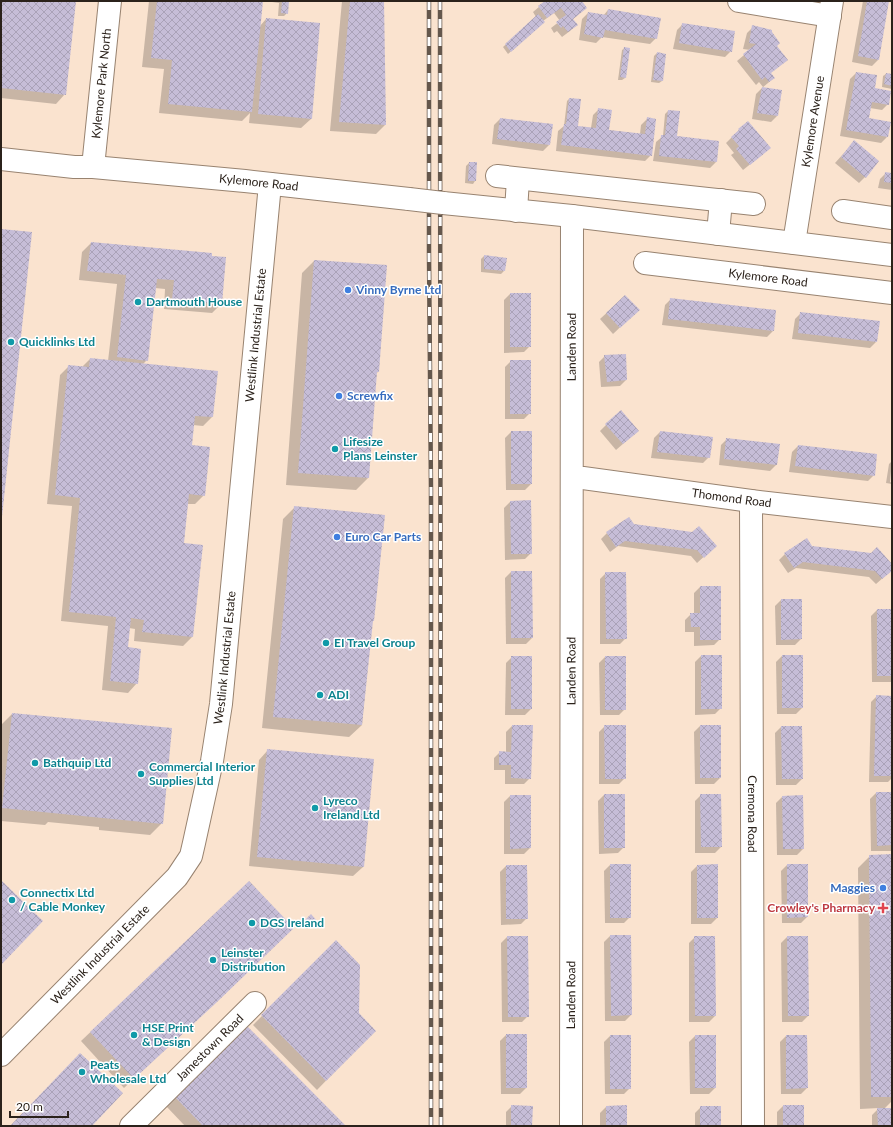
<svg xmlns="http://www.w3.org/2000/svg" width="893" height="1127" font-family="Lato,sans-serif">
  <defs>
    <pattern id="building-cross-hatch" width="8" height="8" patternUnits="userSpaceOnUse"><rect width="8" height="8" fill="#c6bdd7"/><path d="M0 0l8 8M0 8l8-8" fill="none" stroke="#aaa2b8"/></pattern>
  </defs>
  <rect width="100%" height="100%" fill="#fae3cf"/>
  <g fill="#0003">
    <path d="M1 1H75L65 94 56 104 1 98Z"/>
    <path d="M149 1H262L260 26 266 19 311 119 301 128 249 123 250 113 242 121 159 113 164 69 142 67Z"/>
    <path d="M272 1H288L287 13 284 16H278L279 3 272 2Z"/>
    <path d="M342 1H383L385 125 376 134 330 131Z"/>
    <path d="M546 1H581L586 8 572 20 576 25 570 31 562 37 557 31 554 33 551 28 560 21 554 13 543 21 541 25 508 54 503 47 536 17 533 12Z"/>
    <path d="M863 1H888L878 60 872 66 852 62Z"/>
    <path d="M608 10 656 38 650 44 602 37 596 43 579 40 582 19 588 13 603 16Z"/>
    <path d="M683 24 731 51 725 57 673 49 677 30Z"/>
    <path d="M753 27 776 46 770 73 774 78 762 88 781 91 777 116 771 122 752 119 756 94 763 87 759 82 756 85 737 61 750 50 743 49 747 33Z"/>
    <path d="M625 48V78L622 80H618L622 50Z"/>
    <path d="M657 53 662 81 659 83 651 82 654 56Z"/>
    <path d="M856 73 888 104 882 110 870 108 868 119 887 137 881 143 840 136 850 79Z"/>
    <path d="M886 74 892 75V89L882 87 883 76Z"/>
    <path d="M569 99 576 127 591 128 593 115 599 109 608 130 640 134 641 125 647 119 651 155 645 161 556 151 558 131 564 126 567 101Z"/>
    <path d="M668 111 676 137 718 142 716 162 710 168 653 161 656 142 663 136 665 114Z"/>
    <path d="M500 119 549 145 543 151 492 144 494 125Z"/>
    <path d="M748 122 763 154 743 170 731 155 734 153 726 143 739 130Z"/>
    <path d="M854 142 865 177 859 183 835 163Z"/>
    <path d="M469 163 475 181 473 184 465 183 466 166Z"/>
    <path d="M886 173 892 174V190L878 188 880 179Z"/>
    <path d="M91 243 211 254 221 304 212 313 164 309 165 289 155 288 147 360 143 364 217 372 212 417 203 426 193 425 191 446 204 495 195 504H187L182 544 202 546 192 637 183 646 134 641 135 629 129 628 127 648 137 683 128 693 102 690 108 626 61 621 72 506 47 504 60 375 69 366 82 367 90 359 108 361 117 284 79 280 82 252Z"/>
    <path d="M484 256 504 271 501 274 481 272V259Z"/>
    <path d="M314 261 385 266 378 372 375 374 368 478 356 490 286 485 302 273Z"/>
    <path d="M510 294H530V346L524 352 504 353V300Z"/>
    <path d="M625 296 632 316 613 334 600 319Z"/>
    <path d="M671 299 773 331 767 337 662 325 665 305Z"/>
    <path d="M801 313 876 342 870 348 792 339 795 319Z"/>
    <path d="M605 356 626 380 620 386 601 387 599 362Z"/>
    <path d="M511 361 530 413 524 419H505V367Z"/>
    <path d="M606 425 631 437 616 450 600 431Z"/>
    <path d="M511 432 531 484 525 490H506L505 438Z"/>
    <path d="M660 432 709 457 703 463 651 458 654 438Z"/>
    <path d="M727 439 776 465 770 471 719 465 721 445Z"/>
    <path d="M798 446 874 475 868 481 789 472 792 452Z"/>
    <path d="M892 461 890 482 892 483V480V484L886 483 889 464Z"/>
    <path d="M510 502 531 553 525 559 505 560 504 508Z"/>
    <path d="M295 507 383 515 373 621 371 623 362 725 349 737 262 728 283 519Z"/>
    <path d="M633 525 709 552 697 563 691 556 618 546 610 552 601 539 607 533Z"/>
    <path d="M811 547 892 565V570L876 584 869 577 796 568 788 573 779 560 785 554Z"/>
    <path d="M511 572 532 638 526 644H506L505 578Z"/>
    <path d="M606 573 626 638 620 644H600V579Z"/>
    <path d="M700 587H720V639L714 645 694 646V632H685V620L691 614H694V593Z"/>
    <path d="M781 600 801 639 795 645H776L775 606Z"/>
    <path d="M877 610H892L891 682H872L871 616Z"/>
    <path d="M701 656H721V708L715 714 695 715V662Z"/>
    <path d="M782 656 802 708 796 714H777L776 662Z"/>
    <path d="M512 657 531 709 525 715H505L506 663Z"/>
    <path d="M605 657 625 709 619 715H600L599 663Z"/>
    <path d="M877 696 892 697V778L888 782H869L871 702Z"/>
    <path d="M12 714 162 823 150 835 99 830V827L48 822 45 825 1 821V725Z"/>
    <path d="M512 726 530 778 524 784H505V770H494V758L500 752H506V732Z"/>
    <path d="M605 726 625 778 619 784H599V732Z"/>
    <path d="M700 726 720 778 714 784H695L694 732Z"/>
    <path d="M781 727 802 779 796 785H776L775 733Z"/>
    <path d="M268 750 363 867 353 876 249 866 259 760Z"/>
    <path d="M876 793H892V850L891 851H871L870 799Z"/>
    <path d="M604 795 624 847 618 853 599 854 598 801Z"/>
    <path d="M701 795 721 847 715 853H695V801Z"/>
    <path d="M510 796 530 848 524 854H504V802Z"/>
    <path d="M782 797 803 849 797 855H777L776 803Z"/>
    <path d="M892 855V1101L884 1109H892V1126H872V1115L879 1108 860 1109 858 868 870 856Z"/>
    <path d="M610 865 630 917 624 923H605L604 871Z"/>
    <path d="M717 865V918L711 924H691V872L697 866Z"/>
    <path d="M787 865H807V917L801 923H782L781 871Z"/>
    <path d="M506 866 527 918 521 924 501 925 500 872Z"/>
    <path d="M249 882 207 1010 124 1088 81 1041Z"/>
    <path d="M311 916 316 921 307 929 302 924Z"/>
    <path d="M610 936 631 1015 625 1021H605L604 942Z"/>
    <path d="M507 937 528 1016 522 1022H502L501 943Z"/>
    <path d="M695 937 715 1016 709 1022H689V943Z"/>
    <path d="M787 937 808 1016 802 1022H782L781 943Z"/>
    <path d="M336 942 358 1013 374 1031 317 1090 253 1025Z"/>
    <path d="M246 1026 345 1126H185L166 1106Z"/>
    <path d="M506 1035 526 1088 520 1094H501L500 1041Z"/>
    <path d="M610 1036 630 1088 624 1094H605L604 1042Z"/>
    <path d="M695 1036 715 1088 709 1094H690L689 1042Z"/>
    <path d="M786 1036 807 1088 801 1094H781L780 1042Z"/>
    <path d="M512 1106 531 1126H506V1112Z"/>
    <path d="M783 1106H803V1126H777V1112Z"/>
    <path d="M606 1107 626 1126H600V1113Z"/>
    <path d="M701 1107 720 1126H695V1113Z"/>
  </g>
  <g fill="url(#building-cross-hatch)">
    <path d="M1 1H76L66 95 1 88Z"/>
    <path d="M157 1H263L252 112 168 104 172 60 151 58Z"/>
    <path d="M282 1H289L288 14 281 13Z"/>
    <path d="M350 1H384L386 125 339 122Z"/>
    <path d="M545 1H582L587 8 573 19 578 25 568 32 563 26 561 28 556 22 566 15 561 8 547 18 538 6Z"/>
    <path d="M867 1H889L879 60 858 56Z"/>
    <path d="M608 9 661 18 657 39 605 30 603 38 584 34 588 12 607 15Z"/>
    <path d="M538 14 545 22 511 52 505 44Z"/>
    <path d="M266 18 320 23 312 119 258 114Z"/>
    <path d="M682 23 735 31 732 52 679 43Z"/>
    <path d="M752 25 772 30V32L780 43 777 46 788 60 771 73 775 78 769 82 765 77 762 80 743 54 756 44 749 43Z"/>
    <path d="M624 47 630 48 626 78 620 77Z"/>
    <path d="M657 52 666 54 663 81 653 80Z"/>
    <path d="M856 72 877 75 875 88 891 91 889 105 872 102 869 118 891 122 888 137 846 130Z"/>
    <path d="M886 73 892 74V86L884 84Z"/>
    <path d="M762 87 782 90 778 116 757 113Z"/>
    <path d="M569 98 581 99 578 126 596 128 598 108 612 110 609 130 645 134 647 117 656 119 652 156 561 145 564 124H566Z"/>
    <path d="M668 110 680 111 677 136 719 141 717 162 659 156 661 135H665Z"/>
    <path d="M500 118 553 124 550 145 497 139Z"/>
    <path d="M748 121 771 148 750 165 736 149 739 146 731 137 739 130 738 129Z"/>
    <path d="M854 140 879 161 866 178 841 157Z"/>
    <path d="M469 162H477L476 181H468Z"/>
    <path d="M885 172 892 173V183L884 182Z"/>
    <path d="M1 229 32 232 2 517H1Z"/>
    <path d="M91 242 212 253V256L226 257 222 304 172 300 174 280 157 279 148 361 117 357 126 275 87 271Z"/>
    <path d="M484 255 507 258 505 271 484 269Z"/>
    <path d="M314 260 387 265 379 372H377L369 478 298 473Z"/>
    <rect x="510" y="293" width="21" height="54"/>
    <path d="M625 295 640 310 620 328 606 313Z"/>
    <path d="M670 298 776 310 774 331 668 319Z"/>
    <path d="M800 312 880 321 877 342 798 333Z"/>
    <path d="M626 354 627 380 607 382 604 355Z"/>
    <path d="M90 358 218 371 213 417 195 416 192 445 210 447 205 496 189 494 184 543 203 545 193 637 142 632 144 620 131 618 128 647 141 649 138 684 110 681 116 617 69 612 80 498 55 495 68 365 89 367Z"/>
    <rect x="510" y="360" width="21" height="54"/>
    <path d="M621 410 639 431 623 444 605 424Z"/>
    <rect x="511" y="431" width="21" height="53"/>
    <path d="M660 431 713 437 710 458 657 452Z"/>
    <path d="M726 438 780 444 777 465 724 459Z"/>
    <path d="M798 445 877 454 875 476 795 466Z"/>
    <path d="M531 500 532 554H511L510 501Z"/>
    <path d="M294 506 385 515 374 621H373L362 725 273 717Z"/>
    <path d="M629 517 634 524 692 532 699 526 717 546 704 558 697 550 690 549 625 541 616 547 606 532Z"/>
    <path d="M807 538 812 546 871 553 877 547 892 564V571L882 579 875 571 868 570 803 562 794 568 784 553Z"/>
    <path d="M511 571H532L533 638H511Z"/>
    <path d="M605 572H626L627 639H606Z"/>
    <path d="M700 586H721V640H700V627H691L690 613H700Z"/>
    <path d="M781 599H802V639L781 640Z"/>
    <rect x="877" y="609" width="15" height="67"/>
    <rect x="701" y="655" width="21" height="54"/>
    <rect x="782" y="655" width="21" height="53"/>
    <rect x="511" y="656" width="21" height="53"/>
    <rect x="605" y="656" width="21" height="54"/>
    <path d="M876 695 892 696V776H874Z"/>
    <path d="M12 713 172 728 163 824 2 808Z"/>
    <path d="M512 725H533L531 779 511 778V765H499V751L511 752Z"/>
    <path d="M604 725H626V779H605Z"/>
    <rect x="700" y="725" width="21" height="53"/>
    <path d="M781 726H802L803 779H782Z"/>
    <path d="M267 749 374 759 364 867 257 857Z"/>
    <path d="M876 792H892V845L877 846Z"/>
    <rect x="604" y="794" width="21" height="54"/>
    <path d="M700 794H721L722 847H701Z"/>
    <path d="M510 795H531V848L510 849Z"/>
    <path d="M803 795 804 849H783L782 796Z"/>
    <path d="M892 854V1097H871L869 855Z"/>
    <rect x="610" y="864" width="21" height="54"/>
    <path d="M718 864V918H697V865Z"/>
    <path d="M787 864H808V917L787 918Z"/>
    <path d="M506 865H527L528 919H506Z"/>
    <path d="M1 880 43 921 1 965Z"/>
    <path d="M249 881 294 928 217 1002 134 1079 90 1032Z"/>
    <path d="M311 914 317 921 311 927 304 921Z"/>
    <path d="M610 935H631L632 1015 611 1016Z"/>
    <path d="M507 936H528L529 1017H508Z"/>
    <path d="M694 936H715L716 1016H695Z"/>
    <path d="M787 936H808L809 1016H788Z"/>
    <path d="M336 940 360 965 359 1013 376 1031 326 1081 261 1015Z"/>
    <path d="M246 1025 346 1126H203L174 1096Z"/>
    <rect x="506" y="1034" width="21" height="54"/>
    <rect x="610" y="1035" width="21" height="54"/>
    <rect x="695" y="1035" width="21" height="53"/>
    <path d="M786 1035H807L808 1088 786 1089Z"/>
    <path d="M80 1053 123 1093 92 1126H10Z"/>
    <path d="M511 1105 533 1106 532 1126H511Z"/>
    <path d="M627 1105V1126H606V1106Z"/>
    <rect x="783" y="1105" width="21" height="21"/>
    <rect x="700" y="1106" width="21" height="20"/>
    <path d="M877 1108H892V1126H878Z"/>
  </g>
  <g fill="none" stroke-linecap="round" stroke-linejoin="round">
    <defs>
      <g id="street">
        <path d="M739 1 830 16"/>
        <path id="s1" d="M93 167 110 1"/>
        <path d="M497 176 754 204"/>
        <path d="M516 211 518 179"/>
        <path d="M843 211 892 218"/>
        <path d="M718 234 721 200"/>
        <path id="s2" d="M794 243 832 1"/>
        <path id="s3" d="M645 263 892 293"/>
        <path id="s4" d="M572 478H583L751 501 892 517"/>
        <path id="s5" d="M751 501 753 1126"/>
        <path id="s6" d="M1 1055 177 877 191 856 194 843 212 761 221 704 270 184"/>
        <path id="s7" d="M131 1126 255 1003"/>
        <path id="s8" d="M571 1126 572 216"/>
      </g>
      <g id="secondary">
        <path id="s9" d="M1 159 74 167H93L245 181 409 199"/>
        <path d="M443 203 572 216 892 255"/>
      </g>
    </defs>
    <use href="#street" stroke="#988370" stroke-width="24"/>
    <use href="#secondary" stroke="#988370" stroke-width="24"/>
    <use href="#street" stroke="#fff" stroke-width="22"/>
    <use href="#secondary" stroke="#fff" stroke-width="22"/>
    <defs>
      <g id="rail">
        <path d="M429 1V254L431 490V1126"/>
        <path d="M440 1 441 1126"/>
      </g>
    </defs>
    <use href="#rail" stroke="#64574c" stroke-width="4.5"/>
    <use href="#rail" stroke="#fff" stroke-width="3" stroke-dasharray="9" stroke-linecap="butt"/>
    <defs>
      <path id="secondary-bridge" d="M409 199 443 203"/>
    </defs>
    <use href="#secondary-bridge" stroke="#988370" stroke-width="24" stroke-linecap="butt"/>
    <use href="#secondary-bridge" stroke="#fff" stroke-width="22"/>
  </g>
  <g fill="#3f7fe0" stroke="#fff" stroke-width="1.5">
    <circle cx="348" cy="290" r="4"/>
    <circle cx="339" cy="396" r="4"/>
    <circle cx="337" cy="537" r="4"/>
    <circle cx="883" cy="888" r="4"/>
  </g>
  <g fill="#0f9aa8" stroke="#fff" stroke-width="1.5">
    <circle cx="138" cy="302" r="4"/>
    <circle cx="11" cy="342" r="4"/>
    <circle cx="335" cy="449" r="4"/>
    <circle cx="326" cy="643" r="4"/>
    <circle cx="320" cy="695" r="4"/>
    <circle cx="35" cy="763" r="4"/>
    <circle cx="141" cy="774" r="4"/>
    <circle cx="315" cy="808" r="4"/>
    <circle cx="12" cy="900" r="4"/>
    <circle cx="252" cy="923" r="4"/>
    <circle cx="213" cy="960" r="4"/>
    <circle cx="134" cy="1035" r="4"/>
    <circle cx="82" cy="1072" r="4"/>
  </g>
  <path fill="#e0444e" stroke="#fff" stroke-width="1.5" d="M881 902h4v4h4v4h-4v4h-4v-4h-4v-4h4z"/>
  <g text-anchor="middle" stroke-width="3" stroke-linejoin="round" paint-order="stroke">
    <g font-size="12" fill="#2b221b" stroke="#fff">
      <text dy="4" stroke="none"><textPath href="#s1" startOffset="84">Kylemore Park North</textPath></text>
      <text dy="4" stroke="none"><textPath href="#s2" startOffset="123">Kylemore Avenue</textPath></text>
      <text dy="4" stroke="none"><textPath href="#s9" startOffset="259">Kylemore Road</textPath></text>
      <text dy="4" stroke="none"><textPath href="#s3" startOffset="124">Kylemore Road</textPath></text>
      <text dy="4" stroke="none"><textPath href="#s6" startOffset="801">Westlink Industrial Estate</textPath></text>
      <text dy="4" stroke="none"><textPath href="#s8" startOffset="779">Landen Road</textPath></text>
      <text dy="4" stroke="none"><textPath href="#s4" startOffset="161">Thomond Road</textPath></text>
      <text dy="4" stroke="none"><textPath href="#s6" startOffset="477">Westlink Industrial Estate</textPath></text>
      <text dy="4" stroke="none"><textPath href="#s8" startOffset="455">Landen Road</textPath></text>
      <text dy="4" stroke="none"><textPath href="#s5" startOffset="313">Cremona Road</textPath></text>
      <text dy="4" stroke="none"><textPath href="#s6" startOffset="141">Westlink Industrial Estate</textPath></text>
      <text dy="4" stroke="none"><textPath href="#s8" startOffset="131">Landen Road</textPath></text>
      <text dy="4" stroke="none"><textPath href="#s7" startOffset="111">Jamestown Road</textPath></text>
    </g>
    <g font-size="12" font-weight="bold" fill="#366cbe" stroke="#fff" text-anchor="start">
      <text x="356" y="294">Vinny Byrne Ltd</text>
      <text x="347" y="400">Screwfix</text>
      <text x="345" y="541">Euro Car Parts</text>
      <text x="875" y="892" text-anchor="end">Maggies</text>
    </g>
    <g font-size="12" font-weight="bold" fill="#0d838f" stroke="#fff" text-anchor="start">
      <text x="146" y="306">Dartmouth House</text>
      <text x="19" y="346">Quicklinks Ltd</text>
      <text x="343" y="446">Lifesize<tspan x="343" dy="14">Plans Leinster</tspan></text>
      <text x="334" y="647">EI Travel Group</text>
      <text x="328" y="699">ADI</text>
      <text x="43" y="767">Bathquip Ltd</text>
      <text x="149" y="771">Commercial Interior<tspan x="149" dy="14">Supplies Ltd</tspan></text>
      <text x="323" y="805">Lyreco<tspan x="323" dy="14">Ireland Ltd</tspan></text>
      <text x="20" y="897">Connectix Ltd<tspan x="20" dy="14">/ Cable Monkey</tspan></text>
      <text x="260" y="927">DGS Ireland</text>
      <text x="221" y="957">Leinster<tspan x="221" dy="14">Distribution</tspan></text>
      <text x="142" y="1032">HSE Print<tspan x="142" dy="14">&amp; Design</tspan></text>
      <text x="90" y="1069">Peats<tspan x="90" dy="14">Wholesale Ltd</tspan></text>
    </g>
    <g font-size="12" font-weight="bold" fill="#be3a42" stroke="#fff" text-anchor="end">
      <text x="875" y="912">Crowley's Pharmacy</text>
    </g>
  </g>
  <rect width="893" height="1127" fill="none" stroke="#2b221b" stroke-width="4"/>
  <path d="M10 1111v6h58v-6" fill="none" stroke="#2b221b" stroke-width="2"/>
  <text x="16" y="1111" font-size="12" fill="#2b221b" stroke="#ffffff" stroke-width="3" paint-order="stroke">20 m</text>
</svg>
